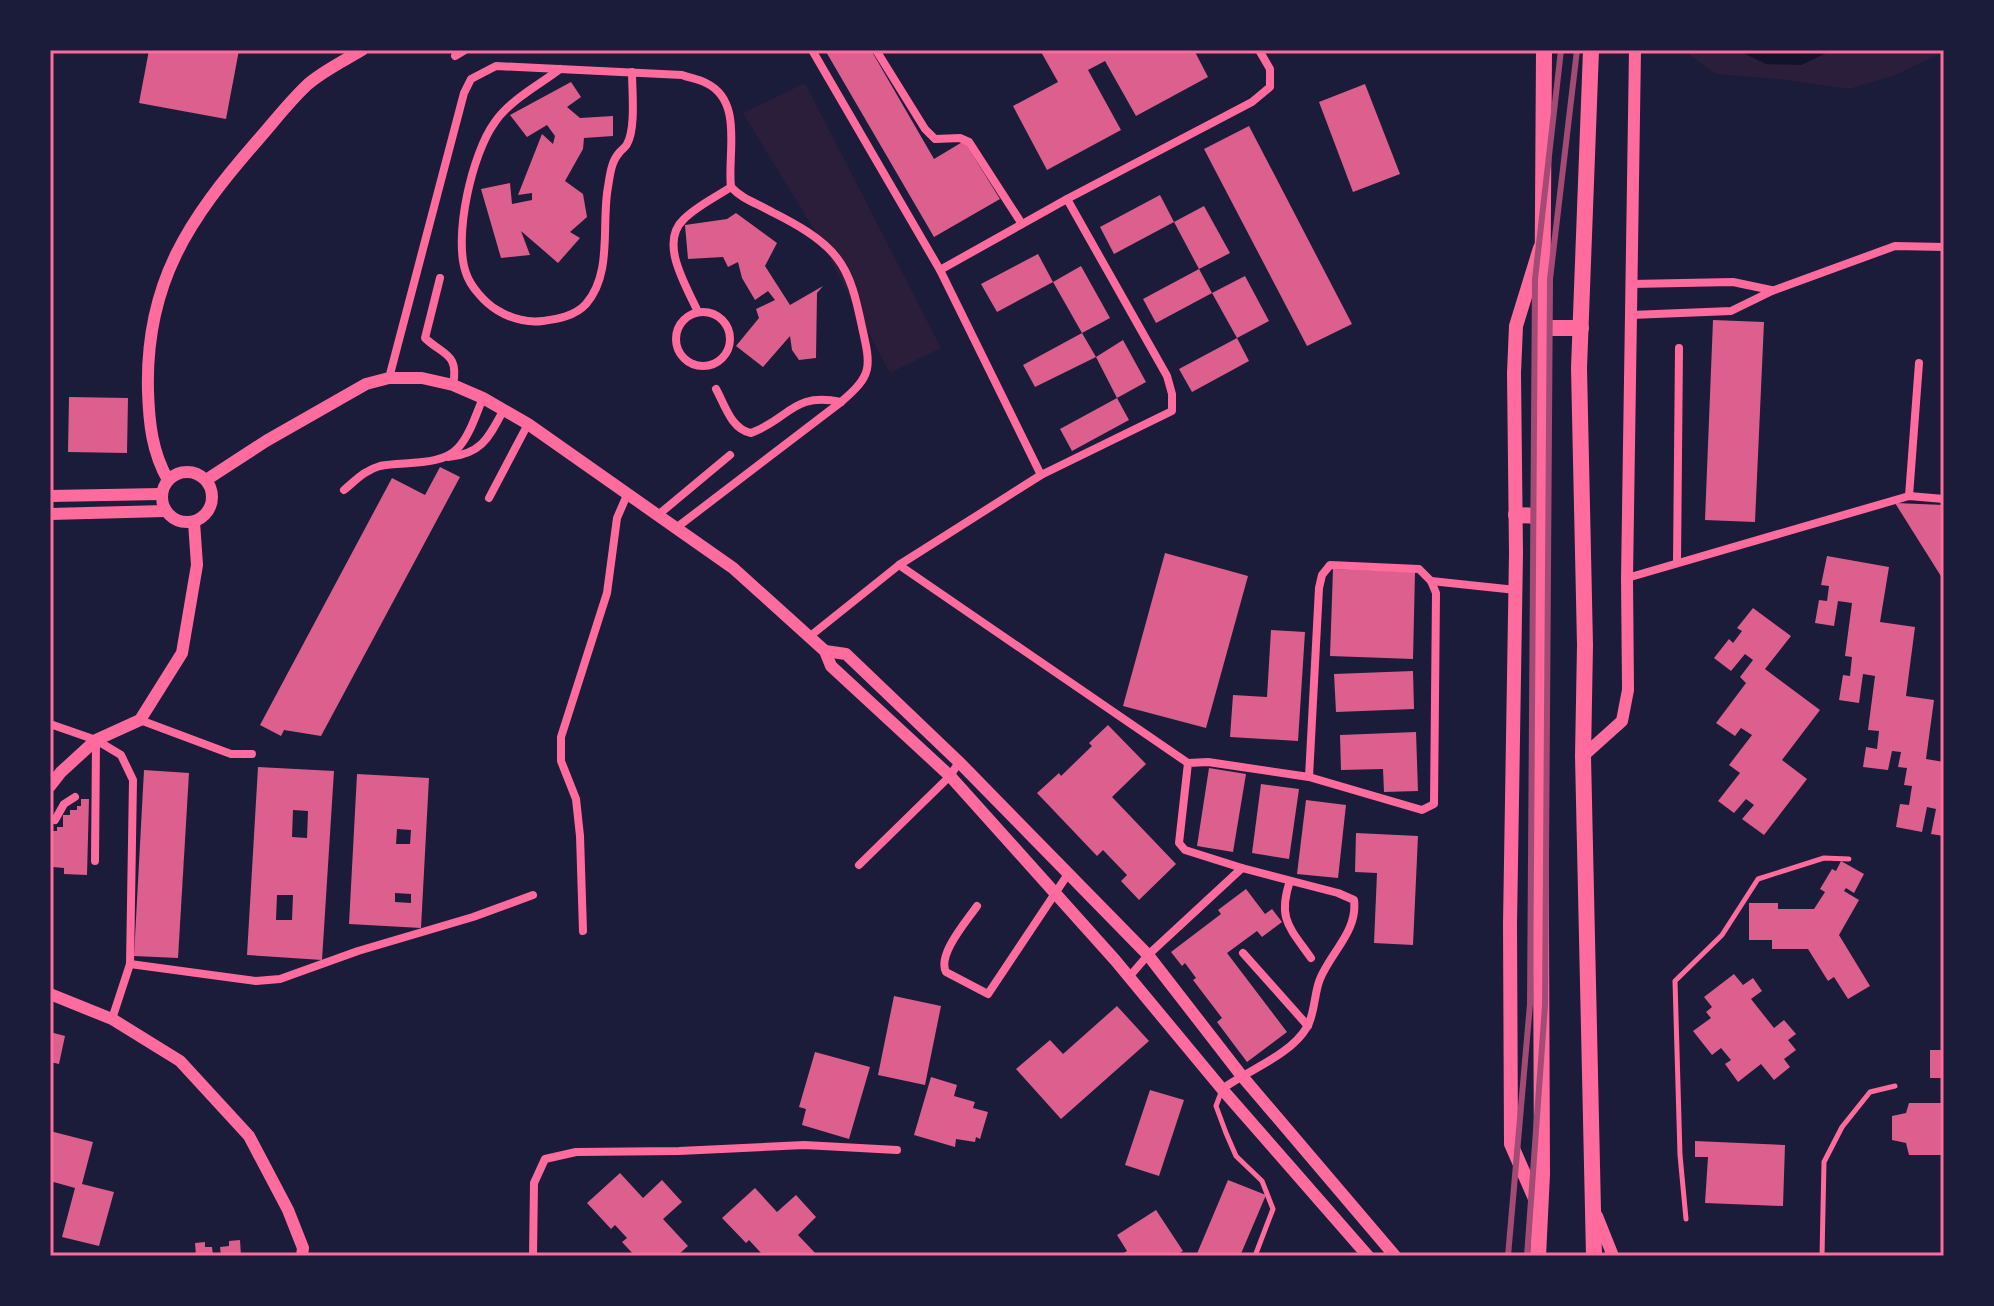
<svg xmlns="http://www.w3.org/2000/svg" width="1994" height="1306" font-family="Rubik,sans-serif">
  <rect width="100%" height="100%" fill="#1b1b3a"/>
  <g fill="#2a1e3b">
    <path d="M1683 50H1944V52L1893 76 1849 89 1778 79 1715 74Z"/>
    <path d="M805 83 941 348 890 373 816 233 743 113Z"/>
  </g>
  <path fill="#12122b" d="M1737 50H1833L1801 65 1766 64Z"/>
  <g fill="#dd5f8e" fill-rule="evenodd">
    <path d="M149 50H239L226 119 139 103Z"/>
    <path d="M825 50H871L934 159 964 141 1000 199 934 237Z"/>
    <path d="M1040 50H1194L1208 77 1136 116 1105 61 1088 70 1121 130 1047 170 1013 106 1058 82Z"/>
    <path d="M571 82 581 97 567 107 580 118 613 116V136L584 138 583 149 565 181 583 194 587 217 570 232 580 238 558 263 521 231 530 255 501 258 481 189 510 183 512 204 532 200V193L518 195 542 134 553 144 555 136 547 125 527 137 510 115Z"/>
    <path d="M1365 84 1400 174 1353 192 1319 102Z"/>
    <path d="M1249 126 1352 324 1307 346 1204 149Z"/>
    <path d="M1160 195 1174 222 1114 254 1100 227Z"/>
    <path d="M1204 206 1230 253 1199 269 1174 222Z"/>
    <path d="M736 213 777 243 765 266 790 305 823 286 817 293 816 358 799 360 792 350 790 336 763 367 736 346 759 318 756 309 775 300 768 291 755 300 742 278 738 262 728 267 723 257 688 259 685 225 727 219Z"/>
    <path d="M1038 254 1053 282 997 312 981 284Z"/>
    <path d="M1081 266 1110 318 1082 333 1096 357 1123 340 1146 382 1117 398 1096 357 1035 387 1023 365 1082 333 1053 282Z"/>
    <path d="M1199 269 1212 293 1156 323 1143 299Z"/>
    <path d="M1245 276 1269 321 1237 338 1249 361 1192 392 1179 369 1237 338 1212 293Z"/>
    <path d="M1713 320 1764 322 1755 522 1705 520Z"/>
    <path d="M69 397 128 398 127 453 68 452Z"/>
    <path d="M1117 398 1129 420 1072 451 1060 429Z"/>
    <path d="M440 467 460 477 321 736 284 730 281 736 260 725 392 478 425 495Z"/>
    <path d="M1895 503 1944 505V581Z"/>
    <path d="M1165 553 1248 576 1206 728 1123 706Z"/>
    <path d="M1827 556 1889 567 1880 622 1915 627 1906 696 1934 700 1926 759 1944 762V836L1931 834 1936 809 1927 807 1922 832 1896 827 1900 804 1909 805 1912 786 1904 785 1907 768 1898 767 1901 752 1892 751 1888 770 1863 767 1866 747 1877 749 1879 731 1868 730 1875 676 1863 674 1859 703 1839 700 1843 675 1850 676 1852 657 1845 656 1852 603 1838 601 1834 626 1815 623 1819 600 1827 601 1829 586 1821 585Z"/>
    <path d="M1333 569 1415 572 1413 659 1330 656Z"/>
    <path d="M1753 608 1791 636 1765 669 1820 710 1782 760 1807 779 1764 835 1742 819 1754 805 1746 799 1734 813 1718 801 1740 773 1729 765 1752 735 1741 728 1735 736 1716 723 1746 683 1740 677 1753 660 1745 654 1731 671 1714 658 1729 639 1733 643 1742 631 1737 628Z"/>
    <path d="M1271 630 1305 632 1298 741 1230 737 1233 695 1267 697Z"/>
    <path d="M1413 671 1414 709 1336 712 1334 674Z"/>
    <path d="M1108 725 1146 764 1112 797 1176 864 1139 900 1121 881 1127 875 1103 850 1097 856 1037 793 1059 773 1061 776 1092 746 1089 743Z"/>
    <path d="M1416 732 1418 791 1384 792 1383 769 1341 770 1340 735Z"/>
    <path d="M258 767 334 771 322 960 247 955ZM293 810 308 811 307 838 292 837ZM277 895H293L292 920H276Z"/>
    <path d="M1209 768 1246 774 1233 852 1197 846Z"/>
    <path d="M144 770 189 773 178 958 134 956Z"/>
    <path d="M357 774 429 778 421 928 349 924ZM397 829 411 830 410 844H396ZM395 893 411 894V903L395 902Z"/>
    <path d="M1261 784 1299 789 1289 859 1252 853Z"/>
    <path d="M81 799H89L87 875 64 874V868L53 867V861H50L51 831H57V827H63V815H70V810H77V806H81Z"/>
    <path d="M1306 800 1346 805 1338 878 1297 874Z"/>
    <path d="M1356 833 1418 836 1413 945 1374 943 1377 873 1355 872Z"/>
    <path d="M1841 861 1864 874 1854 893 1846 888 1844 891 1859 900 1839 935 1870 986 1848 999 1834 977 1828 981 1808 949H1772V940H1749V903H1778V909H1814L1825 892 1820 889 1832 869 1836 871Z"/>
    <path d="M1246 889 1265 914 1272 909 1282 922 1262 937 1257 931 1227 953 1287 1032 1247 1062 1217 1022 1222 1018 1193 980 1196 978 1185 963 1182 966 1171 952 1221 914 1218 910Z"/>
    <path d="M1734 974 1743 985 1753 978 1762 991 1751 999 1774 1028 1784 1020 1796 1034 1788 1040 1796 1050 1784 1059 1790 1067 1774 1080 1761 1064 1738 1082 1725 1064 1731 1060 1721 1048 1712 1055 1693 1031 1711 1018 1706 1012 1712 1007 1704 997Z"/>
    <path d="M894 996 941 1006 925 1085 878 1075Z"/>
    <path d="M1117 1006 1149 1041 1061 1119 1016 1069 1050 1040 1063 1054Z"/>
    <path d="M50 1032 65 1036 59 1064 50 1062Z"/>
    <rect x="1930" y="1050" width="14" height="28"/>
    <path d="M815 1052 870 1067 849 1139 802 1125 806 1109 799 1107Z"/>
    <path d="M931 1077 957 1085 954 1096 975 1102 973 1108 988 1112 980 1139 976 1137 975 1142 956 1139 955 1147 914 1135Z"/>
    <path d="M1150 1090 1184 1100 1159 1176 1125 1165Z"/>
    <path d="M1909 1103H1944V1155H1909L1906 1143 1892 1140V1116L1906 1113Z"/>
    <path d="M50 1131 93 1142 82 1184 114 1192 99 1246 62 1237 75 1188 50 1181Z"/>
    <path d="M1695 1141 1785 1145 1783 1206 1705 1203 1708 1157H1695Z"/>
    <path d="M620 1173 643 1198 662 1180 682 1202 663 1219 688 1246 677 1256H635L622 1242 627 1238 615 1225 611 1229 587 1203Z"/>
    <path d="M1228 1180 1266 1195 1240 1256H1196Z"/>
    <path d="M755 1188 777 1212 796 1195 816 1217 798 1235 818 1256H758L761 1253 749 1240 746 1243 722 1218Z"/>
    <path d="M1156 1210 1183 1251 1175 1256H1119L1127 1251 1117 1235Z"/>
    <path d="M240 1240 241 1256H221L220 1247 229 1246V1241Z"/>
    <path d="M205 1242V1247H212L213 1256H196L195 1243Z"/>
  </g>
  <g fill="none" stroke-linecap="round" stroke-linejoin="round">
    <g stroke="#ff6b9d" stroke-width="5">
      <path d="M1222 1090 1216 1106 1226 1133 1236 1156 1262 1181 1273 1209 1255 1256"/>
      <path d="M1686 1219 1680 1155 1675 981 1722 935 1758 879 1824 858 1849 859"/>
      <path d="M1822 1256 1824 1162 1842 1127 1870 1092 1895 1086"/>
    </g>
    <g stroke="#ff6b9d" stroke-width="8">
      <path d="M812 50 940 270 1041 475"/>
      <path d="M876 50 925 129 935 139 960 138 969 142 1022 224"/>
      <path d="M455 56 465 50"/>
      <path d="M560 69C539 85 510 100 495 122 472 153 453 237 466 273 470 286 485 303 497 310 510 318 527 323 543 321 558 319 575 316 586 304 613 273 601 224 608 187 610 175 611 162 619 153 621 150 626 147 627 144 636 129 632 90 632 72"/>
      <path d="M940 270 1067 199 1252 102 1270 87V69L1259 50"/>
      <path d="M440 278 425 338C444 356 459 353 453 385"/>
      <path d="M1631 284 1733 282 1771 290"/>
      <circle cx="703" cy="339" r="27"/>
      <path d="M698 312C687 287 658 243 684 219 697 206 716 197 731 187"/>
      <path d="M1631 315 1731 311 1772 291 1895 246 1944 247"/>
      <path d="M389 378 464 93 471 79 496 66 682 75C690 78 699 79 706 83 744 101 727 154 731 187 743 200 757 203 772 212 794 223 822 238 837 258 852 277 857 304 862 327 871 367 873 375 841 402L676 528"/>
      <path d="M716 389C725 405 731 429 751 433 791 418 792 392 841 402"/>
      <path d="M448 457C482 454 489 437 504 409"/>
      <path d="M344 490C356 480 365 470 380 466 403 461 441 467 458 448 470 435 476 414 483 398"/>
      <path d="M1909 496 1919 363"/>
      <path d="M489 498 528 424"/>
      <path d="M658 515 730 455"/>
      <path d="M1677 563 1679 348"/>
      <path d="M899 565 1188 763"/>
      <path d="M1627 578 1909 496 1944 499"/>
      <path d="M1431 581 1516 590"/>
      <path d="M809 637 899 565 1041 475 1172 411V394L1167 376 1067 199"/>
      <path d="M140 720 231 754H252"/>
      <path d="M50 724 96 740 121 755 133 780 130 964 112 1019"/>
      <path d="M55 820 64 804 75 797"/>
      <path d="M95 861 96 741"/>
      <path d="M859 865 950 776 959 762"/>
      <path d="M1242 868 1185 850 1179 843 1188 763 1208 762 1309 777 1319 588 1322 575 1330 565 1419 569 1431 581 1436 593 1434 804 1422 810 1309 777"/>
      <path d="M1290 881C1277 919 1290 928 1311 958"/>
      <path d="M977 906C966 922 937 955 946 972L988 994 1068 874"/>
      <path d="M583 931 580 836 576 799 561 761V737L607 593 617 518 627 495"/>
      <path d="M1243 953 1308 1026"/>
      <path d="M130 964 256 981 280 979 358 951 473 917 533 895"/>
      <path d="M1129 977 1148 955 1242 868 1338 893 1354 900C1358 931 1331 952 1320 979 1314 993 1315 1014 1307 1027 1291 1055 1248 1070 1222 1089"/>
      <path d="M533 1256 534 1183 545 1159 576 1152 679 1151 804 1145 897 1150"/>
    </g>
    <g stroke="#ff6b9d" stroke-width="12">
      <circle cx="187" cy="497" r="25"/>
      <path d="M168 480C152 452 149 423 148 391 145 283 189 219 257 141 273 123 288 103 306 86 321 72 344 61 362 50"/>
      <path d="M206 480 266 441 366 384 389 378H422L453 385 483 398 528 424 676 528 733 568 825 651 831 666 950 776 1115 960 1222 1089 1368 1256"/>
      <path d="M50 496 161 494"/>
      <path d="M50 514 165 511"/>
      <path d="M825 651 846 654 959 762 1148 955 1241 1075 1395 1256"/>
      <path d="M1583 756 1622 721 1628 690 1627 578 1635 50"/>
      <path d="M50 786 61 772 96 740 140 720 182 653 197 565 194 522"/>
      <path d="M50 994 112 1019 180 1061 249 1136 288 1210 303 1248 302 1256"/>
      <path d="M1597 1216 1613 1256"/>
    </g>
    <path stroke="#ff6b9d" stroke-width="14" d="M1540 1210 1511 1144 1510 924 1516 553 1514 373 1516 326 1540 248"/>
    <g stroke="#ff6b9d" stroke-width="16">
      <path d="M1591 50 1579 368 1585 645 1583 756 1594 1256"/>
      <path d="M1542 328H1581"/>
      <path d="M1516 515 1541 516"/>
      <path d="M1538 1256 1542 1174 1540 680 1544 50"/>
    </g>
    <g stroke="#a44b75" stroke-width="6">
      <path d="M1508 1256 1530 1004 1535 279 1561 50"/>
      <path d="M1527 1256 1545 1005 1550 279 1577 50"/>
    </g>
  </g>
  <rect width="1994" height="1306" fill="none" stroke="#1b1b3a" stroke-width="104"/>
  <rect x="52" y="52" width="1890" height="1202" fill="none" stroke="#ff6b9d" stroke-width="3"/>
</svg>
